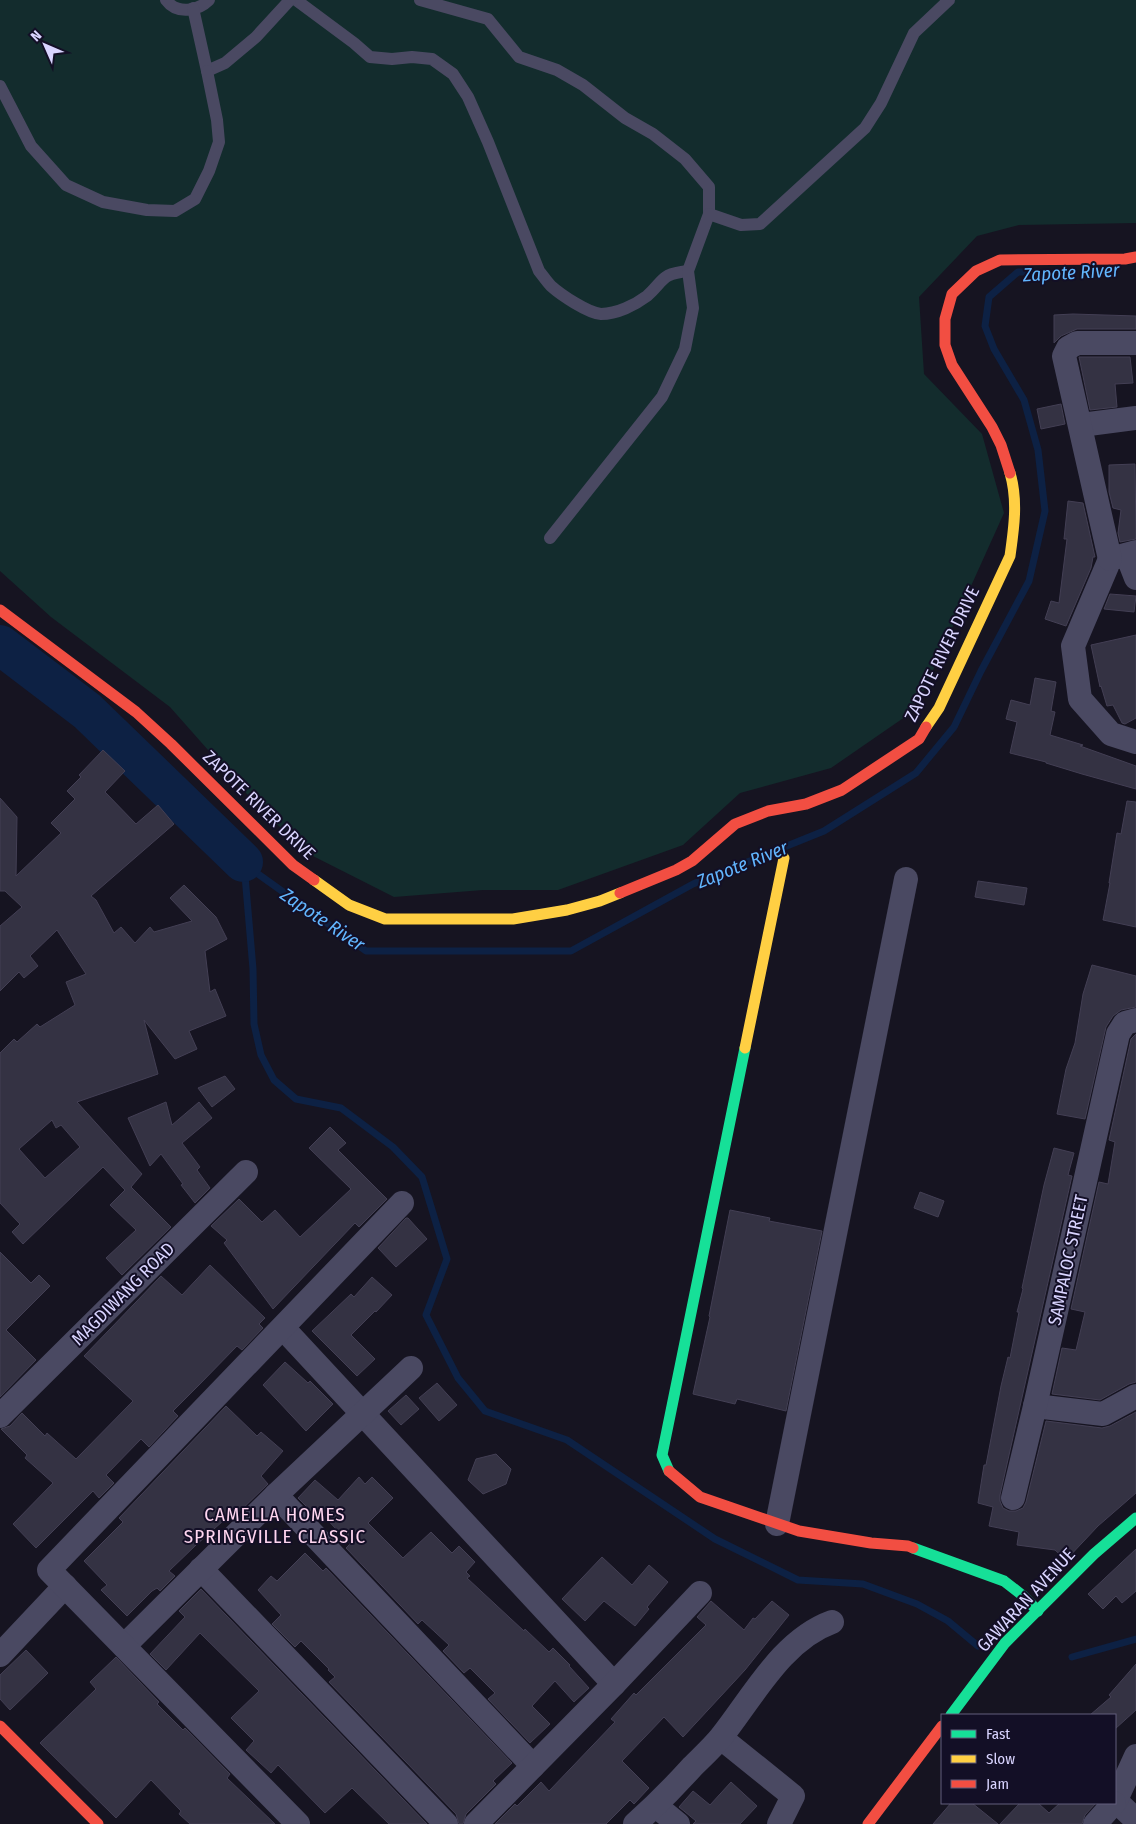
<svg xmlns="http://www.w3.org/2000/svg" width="1136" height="1824" font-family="'Fira Sans Condensed',sans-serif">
  <rect width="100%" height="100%" fill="#161421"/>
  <path fill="#132c2d" d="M0 0H1136V223L1019 225 977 236 919 297 924 374 982 434 1004 513 915 710 831 768 740 793 683 845 558 890H483L394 897 307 853 255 803 170 707 51 617 0 571Z"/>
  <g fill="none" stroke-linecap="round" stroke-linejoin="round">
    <g stroke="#0d2144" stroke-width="7">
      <path d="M243 862 244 864 366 951H571L693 884 824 831 916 773 954 727 981 671 1029 581 1045 511 1038 450 1024 400 994 349 985 326 989 297 1018 272H1023"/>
      <path d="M244 864 253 969 254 1024 261 1055 274 1080 296 1099 341 1108 393 1147 422 1177 447 1259 426 1315 458 1378 485 1411 567 1440 715 1539 798 1580 863 1584 917 1604 948 1621 978 1646"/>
      <path d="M1072 1657 1136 1639"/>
    </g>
    <path stroke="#0d2144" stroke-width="40" d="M0 645 87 711 243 862"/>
  </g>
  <g fill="#343243" stroke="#433f54" fill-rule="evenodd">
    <path d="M1073 314 1136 316V329H1077L1061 336 1054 343V315Z"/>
    <path d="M1079 357H1130L1133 383 1115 384 1117 407 1090 410Z"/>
    <path d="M1061 404 1065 424 1041 429 1037 409Z"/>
    <path d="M1135 464 1136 539 1120 542 1118 533 1121 510 1113 508 1109 492V465Z"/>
    <path d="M1068 501 1083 503 1095 557H1093L1091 568 1066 626 1045 619 1051 601 1059 603 1067 539H1064Z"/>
    <path d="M1110 594 1136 596 1134 612 1104 609Z"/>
    <path d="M1136 635V718L1125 724 1122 723 1113 705 1107 706 1101 686 1100 687 1091 645Z"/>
    <path d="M1035 678 1056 682 1051 711 1055 712 1050 735 1083 745 1080 746 1136 766V789L1082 774 1046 763V762L1010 753 1017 722 1006 719 1011 700 1030 705Z"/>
    <path d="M103 750 125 771 105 792 136 824 158 805 174 824 91 896 96 900 114 933 121 927 135 943 150 927 154 932 192 921 170 898 184 885 216 917 227 939 205 951 210 992 215 989 226 1016 189 1031 197 1049 175 1059 144 1020 158 1074 77 1102 142 1174 131 1187 171 1227 122 1275 106 1258 136 1230 110 1205 125 1190 103 1167 23 1244 12 1232 20 1224 0 1203V1053L14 1039 17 1042 37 1024 40 1027 75 1005 66 982 86 974 57 930 30 956 38 966 24 978 19 972 0 991V926L22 907 5 891H0V798L17 817 16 876 61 833 51 823 75 799 67 791 81 777 79 775ZM52 1120 56 1128 61 1125 80 1147 45 1178 19 1149Z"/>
    <path d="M1127 801 1136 802V927L1103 920 1110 883H1109L1117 833 1121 834Z"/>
    <path d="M978 881 1027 888 1024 905 975 897Z"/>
    <path d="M1092 965 1136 976V1007L1121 1010 1113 1016 1106 1027 1085 1119 1057 1114 1066 1069 1075 1043 1083 994Z"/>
    <path d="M1136 1034V1382L1129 1384 1100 1400 1052 1394 1062 1348 1076 1350 1085 1312 1071 1309 1099 1182 1108 1184 1115 1142 1109 1140 1131 1039Z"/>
    <path d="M225 1076 235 1089 212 1107 198 1088Z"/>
    <path d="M166 1102 172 1125 199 1102 212 1118 182 1143 200 1167 197 1170 210 1188 195 1203 181 1185 183 1184 161 1154 150 1166 128 1118Z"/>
    <path d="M330 1127 346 1143 338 1150 387 1199 359 1227 355 1223 273 1309 224 1243 227 1240 211 1226 239 1199 262 1222 275 1210 300 1237 351 1189 309 1148Z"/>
    <path d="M1054 1148 1074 1153 1068 1175 1072 1176 1000 1495V1501L1003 1508 1009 1511H1016L1023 1508 1026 1502 1046 1421 1102 1428 1110 1426 1136 1412V1493L1098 1526 1066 1560 1055 1550 1017 1545 1019 1532 989 1526 993 1507 978 1503 984 1465H986L1001 1386 1008 1357 1010 1358 1019 1312H1017L1023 1289 1022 1288 1044 1185Z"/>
    <path d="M920 1192 944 1201 938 1217 914 1208Z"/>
    <path d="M730 1210 770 1218 769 1221 822 1231 786 1411 737 1399 735 1404 693 1394 710 1317 709 1316Z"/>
    <path d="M406 1218H408L427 1239 396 1267 378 1248Z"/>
    <path d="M0 1252 31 1283 39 1275 50 1286 6 1330 36 1360 0 1397Z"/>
    <path d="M210 1265 265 1318 259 1324 263 1328 242 1350 237 1346 199 1385 173 1411 178 1416 149 1447 141 1439 106 1475 114 1483 99 1498 93 1491 36 1548 13 1524 53 1483 25 1458 27 1455 1 1429 10 1426 22 1413 45 1436 47 1433 76 1459 133 1401 84 1356 161 1276 182 1295Z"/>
    <path d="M372 1277 392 1295 376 1312 375 1311 351 1335 375 1359 357 1376 312 1331 351 1294 354 1297Z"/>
    <path d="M285 1362 308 1383 310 1381 333 1404 306 1431 263 1385Z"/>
    <path d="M437 1383 457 1405 439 1421 419 1398Z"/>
    <path d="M406 1395 419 1409 401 1425 388 1411Z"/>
    <path d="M226 1406 257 1436 261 1432 283 1451 261 1476 268 1484 235 1516 232 1513 196 1545 169 1571 175 1576 160 1591 157 1588 152 1591 127 1616 101 1590 107 1585 84 1561 123 1522 119 1518Z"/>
    <path d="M496 1454 511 1469 506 1484 483 1494 468 1480 476 1459Z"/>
    <path d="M359 1477 365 1484 372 1477 393 1498 368 1523 403 1558 431 1532 452 1553 459 1546 475 1562 466 1572 470 1576 467 1578 524 1631 525 1629 549 1652 553 1648 570 1665 569 1666 589 1688 574 1702 555 1681 532 1706 550 1724 530 1743 488 1699 495 1693 470 1668 464 1673 443 1651 449 1645 422 1620 418 1624 346 1548 350 1544 322 1514 318 1518 298 1498 315 1480 338 1500Z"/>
    <path d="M1136 1549V1591L1122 1603 1116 1596 1103 1609 1088 1594Z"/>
    <path d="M305 1553 323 1571 326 1568 512 1763 493 1781 496 1784 466 1814 463 1824H459L456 1814 329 1682 335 1677 328 1670 329 1669 301 1641 295 1647 272 1624 281 1615 258 1590 271 1576 277 1581Z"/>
    <path d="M602 1557 632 1585 649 1565 668 1582 647 1607 649 1609 635 1626 604 1601 585 1621 562 1599Z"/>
    <path d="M201 1589 427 1824H389L352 1788 325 1813 278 1765 271 1773 246 1750 254 1741 231 1718 259 1691 200 1633 166 1670 150 1654 185 1617 179 1611Z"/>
    <path d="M711 1601 744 1630 753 1618 755 1619 772 1601 789 1615 745 1670 683 1737 664 1717 622 1761 649 1788 634 1804 630 1800 606 1824H495L515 1804 517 1806 541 1782 549 1791 615 1722 611 1719 634 1693 636 1695 706 1625 697 1617Z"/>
    <path d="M26 1650 48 1673 10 1710 0 1699V1675Z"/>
    <path d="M116 1657 159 1702 157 1704 183 1730 185 1728 230 1774 227 1778 275 1824H190L179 1814 181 1811 151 1780 116 1818 40 1743 96 1689 90 1682Z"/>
    <path d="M1136 1664V1710L1115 1729V1715H1090L1111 1697 1109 1695Z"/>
    <path d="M731 1782 757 1806 740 1824H693L696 1821 679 1807 693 1791 710 1805Z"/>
    <path d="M951 1803H972L998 1824H933Z"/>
    <path d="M1020 1803H1038L1049 1813 1060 1803H1096L1085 1815 1082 1824H1000Z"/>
  </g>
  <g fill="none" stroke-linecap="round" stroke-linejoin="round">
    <g stroke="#4a4962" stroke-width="12">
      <path d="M166 0C177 15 198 11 209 0"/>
      <path d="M296 0 354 43 370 57 392 59 412 57 432 59 453 74 468 97 488 142 539 271C543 276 547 282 551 286 561 295 588 313 601 314 617 314 635 305 647 296 665 280 660 274 688 271"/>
      <path d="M420 0 488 19 519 57 557 70 583 85 625 118 653 134 685 159 709 187V214"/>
      <path d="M193 8 207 71 225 63 256 37 290 0"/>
      <path d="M0 86 31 146 66 185 103 202 147 210 175 211 195 199 209 171 219 142 217 120 207 71"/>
      <path d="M550 538 662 397 685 349 693 308 688 271 709 214 741 225 760 224 865 128 881 103 914 33 949 0"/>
    </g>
    <g stroke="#4a4962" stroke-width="24">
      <path d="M1081 425 1136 418"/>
      <path d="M1136 552 1110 559 1073 646 1080 699 1111 734 1136 742"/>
      <path d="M1127 555 1136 578"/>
      <path d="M1110 559 1064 356 1068 348 1077 343H1136"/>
      <path d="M283 1328 614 1684"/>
      <path d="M1035 1406 1103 1414 1136 1396"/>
      <path d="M0 1416 246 1172"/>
      <path d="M276 1495 533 1766"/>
      <path d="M1013 1498 1035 1406 1118 1034 1125 1023 1136 1020"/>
      <path d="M777 1524 906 879"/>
      <path d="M201 1569 446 1824"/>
      <path d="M124 1646 276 1495 411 1368"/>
      <path d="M0 1655 65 1586"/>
      <path d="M721 1738 793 1796 779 1824"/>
      <path d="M1116 1801 1136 1820"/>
      <path d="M1115 1802 1136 1756"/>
      <path d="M656 1806 678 1824"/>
      <path d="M298 1824 49 1570 402 1203"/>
      <path d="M476 1824 614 1684 700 1593"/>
      <path d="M635 1824C655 1806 674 1787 692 1767 702 1757 713 1747 721 1737 753 1697 782 1640 832 1622"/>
      <path d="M1095 1824 1114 1803"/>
    </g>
    <g stroke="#16e098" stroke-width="11">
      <path d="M669 1471 662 1455 745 1048"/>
      <path d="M913 1548 1004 1581 1022 1595 1038 1611"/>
      <path d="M951 1715 1005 1643 1094 1554 1136 1518"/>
    </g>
    <g stroke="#ffcf43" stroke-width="11">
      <path d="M926 727 939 708 1010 556C1014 528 1018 500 1010 473"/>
      <path d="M314 880 349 905 385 919H513L567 910 600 901 620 893"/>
      <path d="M745 1048 784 858"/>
    </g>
    <g stroke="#f24e42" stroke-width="11">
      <path d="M1010 473 1001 445 992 427 952 365 945 345V319L952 294 976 271 1000 260 1125 259 1136 257"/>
      <path d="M0 610 136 712 171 744 293 865 314 880"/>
      <path d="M620 893 676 870 692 861 735 824 768 811 806 804 842 790 919 739 926 727"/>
      <path d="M669 1471 700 1497 799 1531 871 1543 908 1546 913 1548"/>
      <path d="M0 1726 98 1824"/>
      <path d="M868 1824 942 1726"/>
    </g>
  </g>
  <g text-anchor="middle" stroke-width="4" stroke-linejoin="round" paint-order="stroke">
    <g font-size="18" fill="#d9d4ff" stroke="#130f26">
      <text transform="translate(942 654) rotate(-64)" y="6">ZAPOTE RIVER DRIVE</text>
      <text transform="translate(259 805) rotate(44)" y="6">ZAPOTE RIVER DRIVE</text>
      <text transform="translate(1068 1260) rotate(-78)" y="6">SAMPALOC STREET</text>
      <text transform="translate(123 1294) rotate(-45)" y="6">MAGDIWANG ROAD</text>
      <text transform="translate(1026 1600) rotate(-47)" y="6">GAWARAN AVENUE</text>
    </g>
    <g font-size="19" font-style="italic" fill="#62b6ff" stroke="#130f26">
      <text transform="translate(1071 272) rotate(-3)" y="7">Zapote River</text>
      <text transform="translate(742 864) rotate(-22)" y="7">Zapote River</text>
      <text transform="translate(323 919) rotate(34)" y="7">Zapote River</text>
    </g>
    <g font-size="19" letter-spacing="1" fill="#ffd6f0" stroke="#130f26">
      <text x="275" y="1521">CAMELLA HOMES<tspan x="275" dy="22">SPRINGVILLE CLASSIC</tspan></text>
    </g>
  </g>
  <rect x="941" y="1714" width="175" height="90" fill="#130f26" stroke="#625e7d"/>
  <rect x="951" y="1730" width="25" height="8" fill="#16e098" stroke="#625e7d"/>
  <text x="986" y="1739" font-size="15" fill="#d9d4ff">Fast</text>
  <rect x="951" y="1755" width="25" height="8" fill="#ffcf43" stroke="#625e7d"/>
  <text x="986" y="1764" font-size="15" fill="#d9d4ff">Slow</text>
  <rect x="951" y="1780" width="25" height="8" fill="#f24e42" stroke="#625e7d"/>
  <text x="986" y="1789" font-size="15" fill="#d9d4ff">Jam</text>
  <g transform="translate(45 45) rotate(315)" stroke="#130f26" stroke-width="4" paint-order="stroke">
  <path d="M0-4L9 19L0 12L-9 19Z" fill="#d9d4ff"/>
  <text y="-8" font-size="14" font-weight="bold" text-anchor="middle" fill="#d9d4ff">N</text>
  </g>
</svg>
